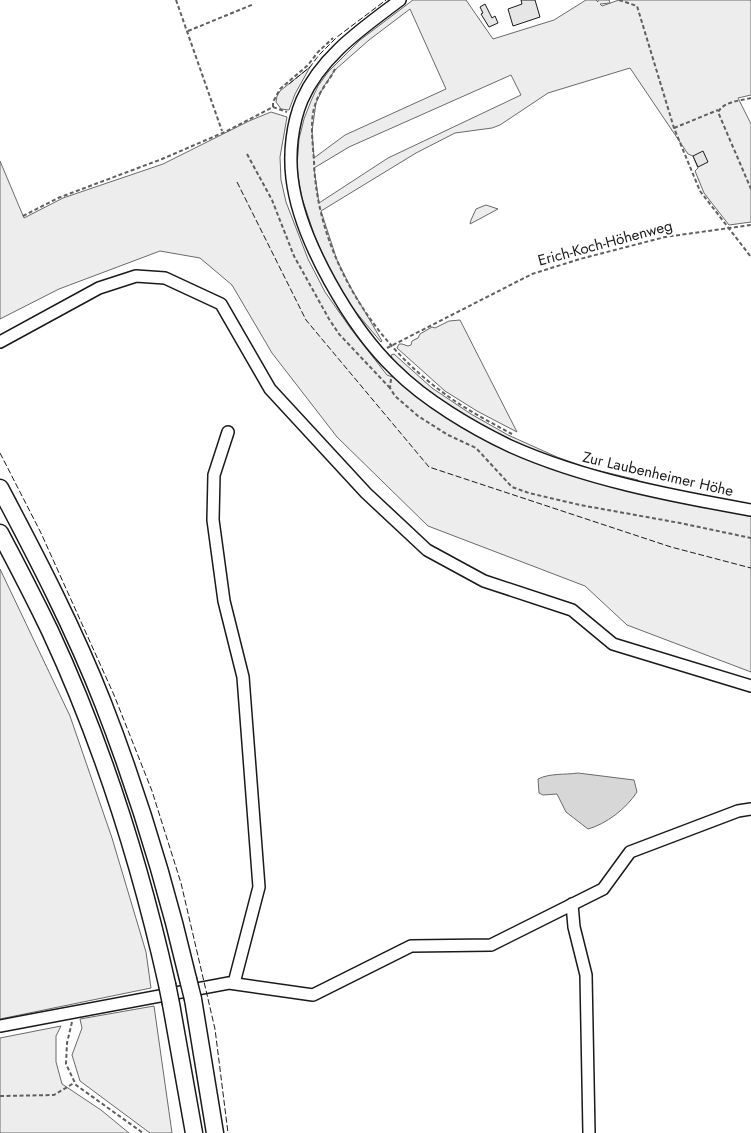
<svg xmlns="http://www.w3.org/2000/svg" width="751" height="1133" font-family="Jost,sans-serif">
  <rect width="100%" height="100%" fill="#fff"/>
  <g fill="#ededed" stroke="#6a6a6a" fill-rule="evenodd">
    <path d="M413 0H466L493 39 554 20 586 0H596L598 2V0H609L610 3 600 4 602 6 619 0H751V95L738 98 751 124V222L729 225 704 193 695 171 698 168 693 156 688 154 630 68 548 93 500 125 492 128 455 133 416 153 321 211 337 260 351 288 382 341 381 342 350 305 330 271 314 234 302 198 299 182 297 167 299 139 304 119 311 101 318 86 328 72 360 40ZM410 9 446 89 345 135 314 158 312 131 316 103 324 86 335 70 369 40ZM511 75 521 95 388 158 319 203 314 168 349 147Z"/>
    <path d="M310 67 295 94 289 110 281 109 276 102 277 96 280 91Z"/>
    <path d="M271 112 287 117 280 157 281 180 286 202 308 259 325 292 351 329 387 375 395 378 474 434 527 459 589 480 751 515V672L627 625 585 586 428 526 337 437 272 353 232 285 200 258 160 251 59 289 0 319V161L24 218 63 198 163 164 249 121Z"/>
    <path d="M486 205 498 209 470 224 471 220 476 209Z"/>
    <path d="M460 320 517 432 477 411 445 391 397 348 399 344H402L408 346 411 345 412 341 418 338 420 334 432 327 435 328 449 321Z"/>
    <path d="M394 354 432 388 471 414 508 435 557 457 588 468 638 480 641 483 590 471 517 444 466 418 432 395 403 369 393 360 391 355Z"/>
    <path d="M0 569 70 716 112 838 146 952 151 988 0 1019Z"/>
    <path d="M154 1006 172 1133H150L80 1081 72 1055 82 1028 80 1019Z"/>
    <path d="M61 1026 56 1036V1062L62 1084 101 1110 129 1133H0V1038Z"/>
  </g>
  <path fill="#d7d7d7" stroke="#6a6a6a" d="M578 773 634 780 637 792C626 809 606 824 588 829L566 812 557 794 543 795 539 793 538 779C550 773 564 775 578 773Z"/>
  <g fill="#e6e6e6" stroke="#1a1a1a">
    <path d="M521 0H535L540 17 513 26 508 9 522 4Z"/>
    <path d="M485 4 492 18 495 16 498 23 489 27 481 14 483 13 480 7Z"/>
    <path d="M703 151 708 162 698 167 693 156Z"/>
  </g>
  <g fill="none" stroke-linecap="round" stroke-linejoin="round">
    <defs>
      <g id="minor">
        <path d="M400 0C363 28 321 56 302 100 292 124 289 153 292 178 299 239 351 328 395 370 425 400 472 428 510 446 583 479 672 496 751 510"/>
        <path d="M0 342 99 288 136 276 165 278 221 304 270 389 366 493 427 550 484 581 572 610 613 644 751 686"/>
        <path d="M228 432 214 475 213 520 224 601 243 677 259 887 234 983"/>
        <path d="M572 904 574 927 586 975 589 1133"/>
        <path d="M0 1026 229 983 313 995 411 946 491 945 603 889 630 852 738 811 751 809"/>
      </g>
      <g id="highway">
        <path d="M0 488C37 558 74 629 103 703 138 793 166 885 188 979"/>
        <path d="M0 533C17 565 34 598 50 631 102 743 140 863 167 984"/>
        <path d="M193 999 215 1133"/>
        <path d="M171 1004 194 1133"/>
      </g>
    </defs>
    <use href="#minor" stroke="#1a1a1a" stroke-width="14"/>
    <use href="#highway" stroke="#1a1a1a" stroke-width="19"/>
    <g stroke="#5f5f5f" stroke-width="2" stroke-dasharray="4 2.5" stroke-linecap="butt">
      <path d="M176 0 222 131"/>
      <path d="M619 0 637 6 674 128 700 191 751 257"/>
      <path d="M188 31 254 4"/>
      <path d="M335 69C330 80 320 90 316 102 309 120 313 143 314 162 317 251 370 339 441 391 463 408 488 421 512 434"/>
      <path d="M751 98C739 101 725 101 718 112L751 189"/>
      <path d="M273 107V102L280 89 308 65 318 52 333 38"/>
      <path d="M273 107 287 112"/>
      <path d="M674 128 718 110"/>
      <path d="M247 154 272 200 294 256 329 319 339 334 390 388"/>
      <path d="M23 216 58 198 162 159 227 131 273 107"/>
      <path d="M387 348 532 274 580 259 665 237 751 225"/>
      <path d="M391 379 390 388 395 396 418 416 448 435 476 448 512 487 529 493 580 505 680 523 751 538"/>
      <path d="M72 1022 67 1043 66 1064 76 1085 143 1133"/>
      <path d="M0 1096 54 1095 74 1083"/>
    </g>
    <use href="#minor" stroke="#fff" stroke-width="11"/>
    <use href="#highway" stroke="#fff" stroke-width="16"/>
    <defs>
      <g id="highway-bridge">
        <path d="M188 979 193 999"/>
        <path d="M167 984 171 1004"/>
      </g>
    </defs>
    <use href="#highway-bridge" stroke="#1a1a1a" stroke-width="19" stroke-linecap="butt"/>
    <use href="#highway-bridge" stroke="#fff" stroke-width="16"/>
    <g stroke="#1a1a1a" stroke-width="1" stroke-dasharray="6 2.5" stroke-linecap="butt">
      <path d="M289 84 310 67 319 55 337 37 386 0"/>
      <path d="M237 182 306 320 429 467 671 547 751 568"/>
      <path d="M0 453 41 533 114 695 152 791 181 883 215 1029 228 1133"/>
    </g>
  </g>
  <g text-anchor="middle" stroke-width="4" stroke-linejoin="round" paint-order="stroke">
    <g font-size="15" fill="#1a1a1a" stroke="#fff">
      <text transform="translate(605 243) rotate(-15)" y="5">Erich-Koch-Höhenweg</text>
      <text transform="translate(658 474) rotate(13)" y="5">Zur Laubenheimer Höhe</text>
    </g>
  </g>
</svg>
